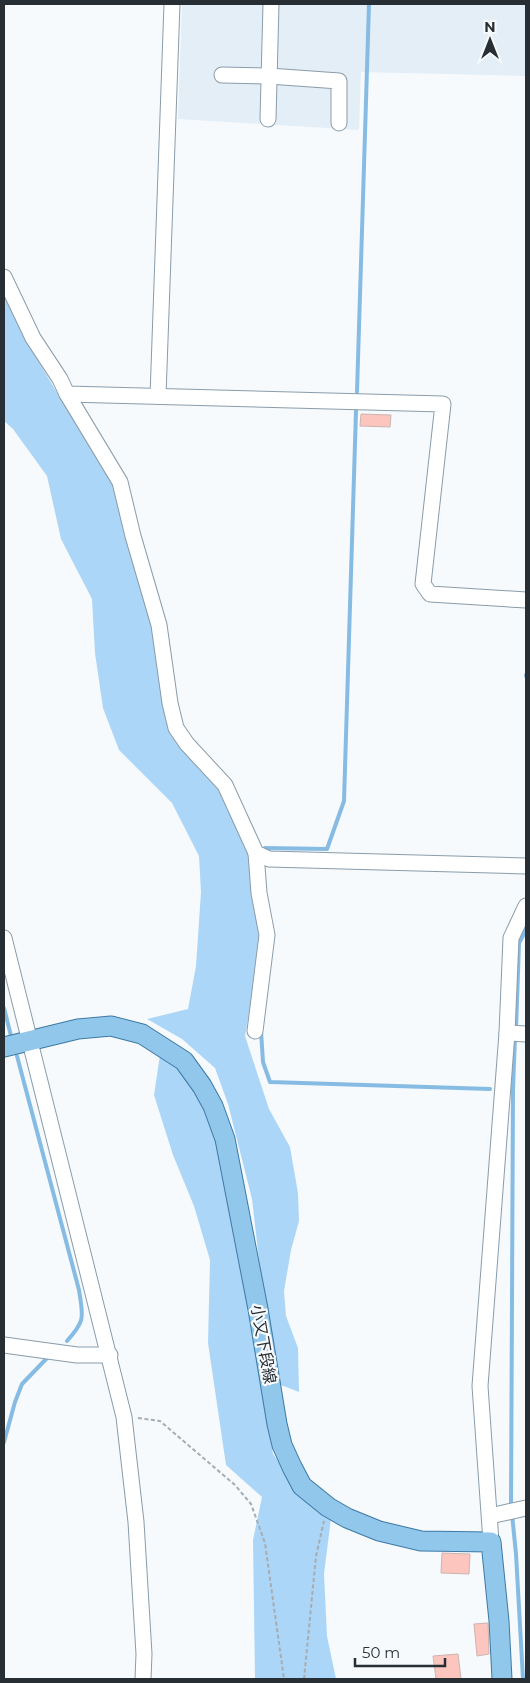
<svg xmlns="http://www.w3.org/2000/svg" width="530" height="1683" font-family="Montserrat,'Noto Sans JP',sans-serif">
  <rect width="100%" height="100%" fill="#f6fafd"/>
  <path fill="#e4eef7" d="M182 4H526V76L361 72 359 130 178 119Z"/>
  <g fill="#acd6f7">
    <path d="M4 289 37 359 100 465 115 487 128 544 146 591 169 730 186 755 214 779 238 828 251 860 262 937 245 1036 269 1109 290 1147 298 1193 299 1221 291 1250 284 1291 286 1316 298 1348 299 1392 273 1382 252 1199 228 1104 215 1068 182 1039 147 1019 188 1009 196 966 201 892 199 856 172 803 119 750 103 708 95 653 92 599 61 539 47 476 13 429 4 421Z"/>
    <path d="M160 1055 183 1070 199 1094 216 1136 244 1258 259 1370 273 1454 301 1494 331 1518 324 1574 327 1636 336 1679H255L253 1540 262 1497 226 1465 208 1343 210 1260 194 1206 173 1155 154 1095Z"/>
  </g>
  <g fill="none" stroke-linecap="round" stroke-linejoin="round">
    <g stroke="#86bbe3" stroke-width="4">
      <path d="M357 392 369 4"/>
      <path d="M526 675V676"/>
      <path d="M265 848 327 849 344 801 356 411"/>
      <path d="M4 1008 11 1036"/>
      <path d="M516 1030 519 943 526 930"/>
      <path d="M261 1031 263 1062 270 1082 490 1089"/>
      <path d="M17 1056 79 1290C83 1317 86 1320 67 1341"/>
      <path d="M4 1442 15 1402 22 1384 49 1356"/>
      <path d="M511 1507 513 1089 515 1037"/>
      <path d="M512 1514 516 1554 523 1679"/>
    </g>
  </g>
  <g fill="#fcc5be" stroke="#cdb4b1">
    <path d="M361 414 391 415 390 427 360 426Z"/>
    <path d="M442 1553 470 1554 469 1574 441 1573Z"/>
    <path d="M488 1623 489 1654 477 1656 474 1624Z"/>
    <path d="M458 1654 461 1679H436L433 1656Z"/>
  </g>
  <g fill="none" stroke-linecap="round" stroke-linejoin="round">
    <defs>
      <g id="minor">
        <path d="M222 75 269 76 339 81V123"/>
        <path d="M268 119 271 4"/>
        <path d="M4 277 33 338 60 379 67 394 443 404 423 584 430 594 526 600"/>
        <path d="M67 394 120 482 133 536 159 625 170 703 176 728 187 744 225 785 256 853 269 859 526 866"/>
        <path d="M158 396 172 4"/>
        <path d="M4 938 124 1417 136 1522 144 1654 143 1679"/>
        <path d="M255 1031 267 935 259 893 256 853"/>
        <path d="M507 1033 526 1034"/>
        <path d="M4 1345 77 1355H110"/>
        <path d="M490 1516 526 1508"/>
        <path d="M491 1542 480 1386 507 1033 511 938 526 906"/>
      </g>
      <path id="major" d="M4 1047 78 1029 111 1026 142 1034 184 1061 202 1086 213 1106 225 1139 258 1309 277 1424 282 1445 292 1467 302 1486 328 1507 347 1518 379 1531 421 1541 491 1542 499 1621 502 1679"/>
    </defs>
    <use href="#minor" stroke="#8a9caa" stroke-width="17"/>
    <use href="#major" stroke="#3d79a4" stroke-width="21"/>
    <g stroke="#a7acb0" stroke-width="2" stroke-dasharray="4 2.5" stroke-linecap="butt">
      <path d="M138 1418 160 1421 235 1485 251 1504 265 1543 284 1679"/>
      <path d="M304 1679 316 1556 324 1521"/>
    </g>
    <use href="#minor" stroke="#fff" stroke-width="15"/>
    <use href="#major" stroke="#92c7ec" stroke-width="19"/>
  </g>
  <g text-anchor="middle" stroke-width="4.5" stroke-linejoin="round" paint-order="stroke">
    <g font-size="16" fill="#272e34" stroke="#f6fafd">
      <text transform="translate(264 1344) rotate(80)" y="6">小又下段線</text>
    </g>
  </g>
  <rect width="530" height="1683" fill="none" stroke="#272e34" stroke-width="10"/>
  <g transform="translate(490 40)" stroke="#f6fafd" stroke-width="4" paint-order="stroke">
  <path d="M0-4L9 19L0 12L-9 19Z" fill="#272e34"/>
  <text y="-8" font-size="14" font-weight="bold" text-anchor="middle" fill="#272e34">N</text>
  </g>
  <path d="M355 1658v8h90v-8" fill="none" stroke="#272e34" stroke-width="2.5"/>
  <text x="362" y="1658" font-size="15" fill="#272e34" stroke="#f6fafd" stroke-width="4" paint-order="stroke">50 m</text>
</svg>
